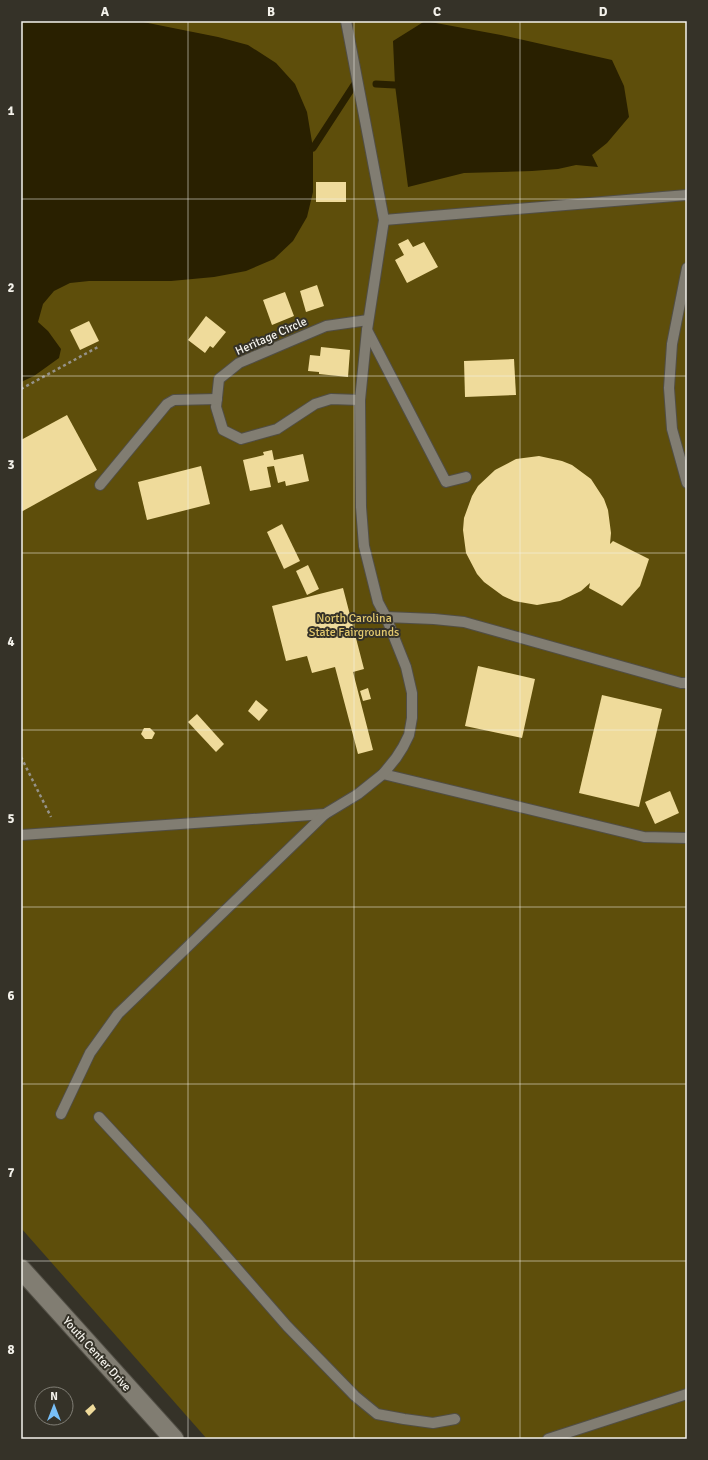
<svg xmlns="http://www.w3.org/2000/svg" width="708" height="1460" font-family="Signika,sans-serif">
  <rect width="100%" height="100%" fill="#353228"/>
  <path fill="#5e4e0b" d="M21 21H687V1439H207L21 1228Z"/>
  <g fill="#292000">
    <path d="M21 21H138L218 37 248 45 276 63 295 84 307 112 313 148V192L307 217 293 241 274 259 246 271 214 277 171 281H89L70 283 54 291 43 304 38 322 48 331 61 349 59 358 34 376 21 382Z"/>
    <path d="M425 21 501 35 612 60 624 86 629 117 607 143 592 155 598 167 576 165 558 169 532 171 464 173 408 187 395 85 393 41Z"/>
  </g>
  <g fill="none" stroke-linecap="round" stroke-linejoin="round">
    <g stroke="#292000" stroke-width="7">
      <path d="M376 84 395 85"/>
      <path d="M313 148 356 82"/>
    </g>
  </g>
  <g fill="#efdb9b">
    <rect x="316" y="182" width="30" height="20"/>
    <path d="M408 239 413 247 424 242 438 267 407 283 395 260 404 255 398 244Z"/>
    <path d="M317 285 324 306 306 312 300 291Z"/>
    <path d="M285 292 294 316 272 325 263 300Z"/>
    <path d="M206 316 226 332 213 348 210 346 205 353 188 340Z"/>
    <path d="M89 321 99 341 80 350 70 330Z"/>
    <path d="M321 347 350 350 348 377 319 374V372L308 371 310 355 320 356Z"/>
    <path d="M514 359 516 395 465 397 464 361Z"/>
    <path d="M67 415 97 470 21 512V440Z"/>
    <path d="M272 450 274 460 303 454 309 481 286 486 285 481 278 483 274 466 267 467 271 487 250 491 243 460 264 455 263 452Z"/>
    <path d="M539 456 562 461 572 465 591 479 604 499 608 510 611 533 610 544 613 541 649 559 640 586 622 606 589 588 590 583 581 591 560 601 537 605 514 601 503 596 484 582 477 574 466 553 463 530 464 518 472 496 478 486 495 470 516 459Z"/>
    <path d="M201 466 210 504 147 520 138 482Z"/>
    <path d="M282 524 300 561 284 569 267 532Z"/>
    <path d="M308 565 319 589 307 595 296 571Z"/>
    <path d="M343 588 364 669 353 672 373 750 358 754 335 667 312 673 307 656 286 661 272 606Z"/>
    <path d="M478 666 535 679 522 738 465 726Z"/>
    <path d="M368 688 371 699 363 701 360 691Z"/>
    <path d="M602 695 662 709 639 807 579 793Z"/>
    <path d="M256 700 268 710 259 721 248 711Z"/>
    <path d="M197 714 224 744 216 752 188 722Z"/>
    <path d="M144 728H150L155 733 152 739H145L141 734Z"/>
    <path d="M670 791 679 813 655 824 645 802Z"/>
    <path d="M93 1404 96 1409 89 1416 85 1411Z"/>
  </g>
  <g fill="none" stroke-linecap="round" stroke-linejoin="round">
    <defs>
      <g id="service">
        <path d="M384 220 687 195"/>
        <path d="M687 268 672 344 669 388 672 429 687 483"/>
        <path d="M367 330 446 482 466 477"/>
        <path d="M360 400 331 399 315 404 277 429 241 439 223 430 216 407 219 379 239 363 326 326 368 320"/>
        <path d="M100 485 167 404 174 400 217 399"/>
        <path d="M386 617 434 619 464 622 681 683H687"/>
        <path d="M383 774 644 837 687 838"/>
        <path d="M21 835 325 814 358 794 383 774 396 758 403 747 409 735 412 718V693L406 667 386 617 378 602 364 546 361 507 360 400 367 330 384 220 346 21"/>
        <path d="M61 1114 90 1053 118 1014 325 814"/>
        <path d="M99 1117 199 1225 287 1326 355 1396 377 1414 404 1419 433 1423 455 1419"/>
        <path d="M548 1439 687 1394"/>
      </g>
      <path id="minor" d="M21 1269 174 1439"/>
    </defs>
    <use href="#service" stroke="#514e45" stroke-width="12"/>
    <use href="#minor" stroke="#514e45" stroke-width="21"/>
    <g stroke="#95928a" stroke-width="2.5" stroke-dasharray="3 3" stroke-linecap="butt">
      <path d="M21 389 98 347"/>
      <path d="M21 757 51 817"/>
    </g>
    <use href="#service" stroke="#817d72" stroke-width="10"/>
    <use href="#minor" stroke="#817d72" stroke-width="19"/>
  </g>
  <path fill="none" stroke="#f4f2eb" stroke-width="1" stroke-opacity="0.55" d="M188 21V1439M354 21V1439M520 21V1439M21 199H687M21 376H687M21 553H687M21 730H687M21 907H687M21 1084H687M21 1261H687"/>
  <g text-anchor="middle" stroke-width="4" stroke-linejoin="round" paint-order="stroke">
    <g font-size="12" fill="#f4f2eb" stroke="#353228">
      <text transform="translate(271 336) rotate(-24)" y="4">Heritage Circle</text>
      <text transform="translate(97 1354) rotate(48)" y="4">Youth Center Drive</text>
    </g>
    <g font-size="12" fill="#e2c86e" stroke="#353228">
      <text x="354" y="622">North Carolina<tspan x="354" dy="14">State Fairgrounds</tspan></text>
    </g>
  </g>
  <rect width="708" height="1460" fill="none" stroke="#353228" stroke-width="44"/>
  <g transform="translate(54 1406)"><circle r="19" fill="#353228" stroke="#817f76"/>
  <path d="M0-3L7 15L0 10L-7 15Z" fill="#78bff7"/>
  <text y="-6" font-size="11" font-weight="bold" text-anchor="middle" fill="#f4f2eb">N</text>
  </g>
  <rect x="22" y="22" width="664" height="1416" fill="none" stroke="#f4f2eb" stroke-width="1.5"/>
  <g font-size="13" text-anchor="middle" font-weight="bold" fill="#f4f2eb">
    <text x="105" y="16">A</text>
    <text x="271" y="16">B</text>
    <text x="437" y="16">C</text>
    <text x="603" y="16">D</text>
    <text x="11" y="115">1</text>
    <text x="11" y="292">2</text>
    <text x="11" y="469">3</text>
    <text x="11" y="646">4</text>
    <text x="11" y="823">5</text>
    <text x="11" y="1000">6</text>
    <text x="11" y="1177">7</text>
    <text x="11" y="1354">8</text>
  </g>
</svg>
